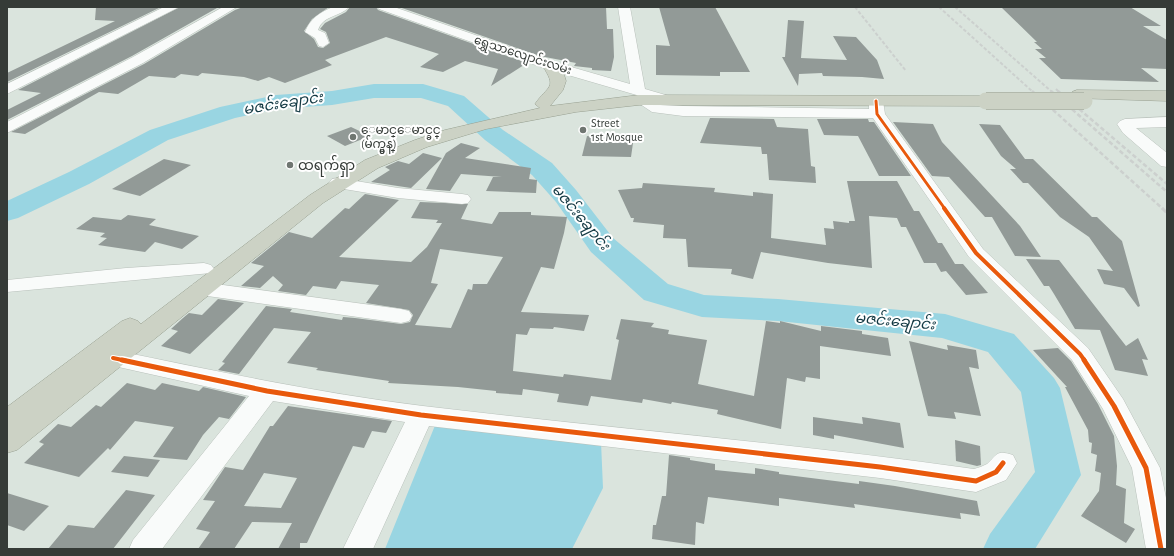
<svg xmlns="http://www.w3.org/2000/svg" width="1174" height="556" font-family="'Alegreya Sans','Noto Sans Myanmar',sans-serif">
  <rect width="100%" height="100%" fill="#dae4dd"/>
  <path fill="#99d5e2" d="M436 423 550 440 601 442 603 488 572 549H385Z"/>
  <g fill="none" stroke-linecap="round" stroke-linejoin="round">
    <path fill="#99d5e2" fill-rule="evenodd" d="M374 84H423L464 96 503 130 552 163 576 190 613 238 668 284 704 295 778 299 945 314 1014 334 1054 378 1060 388 1081 475 1035 549H983L990 534 1035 472 1021 392 988 352 942 338 778 321 702 317 644 300 591 252 556 202 532 175 485 140 448 106 421 98H374L332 105 276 109 235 118 168 140 89 184 18 218 7 221V201L69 172 150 130 220 107 276 95 332 91Z"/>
  </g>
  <g fill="#929a97" fill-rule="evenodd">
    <path d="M96 7H161L7 82V73L115 21 95 20Z"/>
    <path d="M180 7 217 8 132 56 7 120V110L41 93 18 90Z"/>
    <path d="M243 7H329L312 19 304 31 314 39 318 47 323 48 330 43 326 32 320 29 325 23 346 12 350 7H376L378 10 527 63 491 86 498 69 465 61 443 72 420 67 439 54 386 37 325 60 332 65 285 83 269 77 258 81 244 77 202 73 198 76 181 74 175 78 149 76 118 94 99 92 25 134 11 132 144 64 235 10Z"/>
    <path d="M399 7H606L607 29H613L614 57 611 71 592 70V68L574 66 576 63 540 56Z"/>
    <path d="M659 7H715L750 72H720V76L656 75V45L670 46Z"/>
    <path d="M1001 7H1130L1161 26H1143L1167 40V69L1141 68 1159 82 1061 79 1039 58H1046L1035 49H1042L1034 42H1037Z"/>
    <path d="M788 20 804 21 801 58 847 60 833 36 856 37 877 60 884 79 862 77 823 76 822 73 799 74 798 86 782 57H785Z"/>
    <path d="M710 118 774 119 777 127 808 129 811 166 815 167 816 183 769 180 767 154H762L761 147 700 143Z"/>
    <path d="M817 119H868L869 122H874L911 176H879L858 136 824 135Z"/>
    <path d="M893 122 933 124 942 142 1020 226 1041 257 1015 256 992 217H985L949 177 932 176Z"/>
    <path d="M979 124 1000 125 1025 159H1033L1092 217H1097L1122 241 1140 306 1138 307 1124 288 1104 284 1097 269 1113 271 1089 237 1060 217 1028 183H1023L1010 169H1016L1001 156Z"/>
    <path d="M351 127 370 136 345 146 327 136Z"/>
    <path d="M587 136 633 143 631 157 582 156Z"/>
    <path d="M461 143 480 148 465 158 531 168 529 179 537 180 536 193 486 191 493 177H502L461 174 450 191 426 189 446 153Z"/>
    <path d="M423 153 442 158 411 188 371 182 390 170 385 167 398 161 409 164Z"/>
    <path d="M164 159 191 165 140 196 112 189Z"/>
    <path d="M847 181H897L914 211H919L938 243H942L955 264H963L988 293 966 295 946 271 941 272 936 263H924L906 227H901L897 218 869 216 872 268 828 263 761 252 753 279 731 274 732 269 688 267 686 239 663 238 664 225 633 222 634 218H631L618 190 642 188 643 183 715 188 714 192 753 196V192L773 194 771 238 826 245 824 228 834 229 833 221 849 223V221H855Z"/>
    <path d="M365 194 399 200 339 257 411 262 427 247 442 223H436L438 220 411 218 420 202 468 204 461 219 492 224 499 212H531V215L567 217 564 233 554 269 541 267 521 312 589 315 584 331 554 327 553 329 530 328 527 335 516 334 513 371 563 377 564 374 611 380 619 340 616 339 621 319 654 323 651 327 669 330 668 334 707 340 698 384 754 396 766 321 780 323V321L821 331V326L862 331V334L888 338 891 356 820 346V379L806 377 805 382 787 378 781 429 717 414 718 410 672 402 671 404 643 399 642 403 591 396 588 406 557 402 559 394 523 389 522 395 496 393V391L458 387 388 383 389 381 316 370 318 368 287 363 311 332 274 328 239 374 218 370 225 363 222 362 266 306 292 309 290 312 342 320 343 317 355 318 401 324 410 322 413 315 409 310 366 303 379 285 341 281 336 289 313 286 306 295 278 291 283 285 273 276 260 288 241 286 264 266 251 263 289 232 312 238 345 208 349 209ZM440 249 503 257 487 284H473L472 290 468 289 451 328 415 325 438 284 431 283Z"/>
    <path d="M128 215 156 219 149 225 199 236 182 249 155 242 145 252 98 245 107 238 100 237 105 233 76 229 93 217 121 220Z"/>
    <path d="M1026 259 1059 260 1126 346 1138 338 1148 360 1142 359 1148 376 1115 370 1100 330 1075 329 1054 294 1049 286H1044Z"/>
    <path d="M218 299 244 303 190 354 161 346 178 331 171 329 183 318 189 313 202 315Z"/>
    <path d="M909 341 948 350 947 345 976 350 979 369 969 367 981 416 954 412 956 419 928 416Z"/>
    <path d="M1058 348 1071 361 1098 404 1114 436 1117 466 1116 485 1126 489 1124 523 1135 529 1126 543 1081 516 1099 491 1101 473 1095 471 1097 455 1091 453 1092 443 1089 442 1088 430 1065 387H1067L1033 350Z"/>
    <path d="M127 383 155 390 162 383 199 391 203 387 246 397 229 419 219 417 203 435 187 460 153 457 174 427 135 421 110 450 108 448 79 477 24 463 44 444 39 442 58 424 71 427 96 405 101 407Z"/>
    <path d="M288 406 392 421 386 433 372 431 364 448 353 446 307 543H300V549H278L292 523 252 522 234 549H198L210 532 196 529 215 501 203 500 225 467 243 470 270 426H273ZM264 473 297 478 281 508 244 506Z"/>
    <path d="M813 417 863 424 862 417 900 423 904 448 834 435V439L813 435Z"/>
    <path d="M955 440 980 446 981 465 977 466 956 461Z"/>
    <path d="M669 455 690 458V460L715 464V470L755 474V468L779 472V474L859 484V481L895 486 977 501 980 516 960 513 961 519 854 504 855 508 779 498V506L708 497 704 524 696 522 695 545 652 539 653 525H656L662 496H666Z"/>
    <path d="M124 456 160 460 148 477 111 472Z"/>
    <path d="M126 490 155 495 113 549H48L68 525 94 528Z"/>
    <path d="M7 493 49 506 24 531 7 525Z"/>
  </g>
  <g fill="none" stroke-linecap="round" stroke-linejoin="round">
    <defs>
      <g id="minor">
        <path d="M164 7H179L7 94V84Z"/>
        <path d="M223 7H237L143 63 7 133V122L133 57Z"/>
        <path d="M333 7H349C340 17 323 15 318 30L325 33 329 43 323 47 319 46 315 38 305 32C310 19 320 12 333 7Z"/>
        <path d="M377 7H394L554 62 630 84 618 7H630L645 89 669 96 671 99 669 102 664 103 544 68 379 9Z"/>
        <path d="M876 97 881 98 883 101 885 114 983 249 1088 348 1123 399 1160 468 1167 503V549H1146L1132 468 1103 409 1072 360 969 257 873 118 683 116 652 112 640 104 642 101 647 100 660 105 683 106 869 109V101L871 98Z"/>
        <path d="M1167 117V127L1136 128 1167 153V167L1161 166 1123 133 1117 124 1120 121 1125 119Z"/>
        <path d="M338 178 398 188 462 194 468 195 471 199 468 203 462 204 398 198 332 187 329 183 332 179Z"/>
        <path d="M204 263 211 265 214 269 211 273 7 292V280L126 268Z"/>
        <path d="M201 282 401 309 409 311 412 316 409 321 401 323 193 294 190 289 193 284Z"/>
        <path d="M113 350C216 371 318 393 423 406 606 428 791 443 974 469 978 468 983 466 987 464 998 454 996 450 1013 455L1017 463 1006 480 976 492 880 478 429 426 373 549H343L405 422 273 401 162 549H129L133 540 249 396 105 364 101 358 105 352Z"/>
      </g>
      <g id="highway">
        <path d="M549 61C558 63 564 72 566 81L563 90 550 106 639 95 986 96 991 98 994 101 991 104 986 106 639 105 576 112 486 129 427 147 378 168 323 203 17 450 7 453V407L122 321 130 318 138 321 141 324 310 195 365 160 415 140 445 130 540 108 535 104C548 85 558 89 542 65L544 62Z"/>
        <path d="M1077 90 1167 91V101L1072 98 1069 95 1072 92Z"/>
      </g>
    </defs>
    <use href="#minor" stroke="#b9c1bb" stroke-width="1"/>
    <use href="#highway" stroke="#99a192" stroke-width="1"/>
    <use href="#minor" fill="#f9fbfa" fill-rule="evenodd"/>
    <use href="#highway" fill="#ccd2c5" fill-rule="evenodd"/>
    <g stroke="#ccd0ce" stroke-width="2" stroke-dasharray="3.5 2" stroke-linecap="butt">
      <path d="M855 7 906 71"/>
      <path d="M939 7 1033 92"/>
      <path d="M955 7 1052 92"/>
      <path d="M1056 89 1059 92"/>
    </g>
    <g stroke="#ccd0ce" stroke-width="2.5" stroke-dasharray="4.5 2.5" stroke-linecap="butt">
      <path d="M1032 91 1163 209"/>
      <path d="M1051 91 1167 192"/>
      <path d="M1058 91 1167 184"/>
    </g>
    <path stroke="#ccd0ce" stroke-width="3" stroke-dasharray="6 3" stroke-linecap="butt" d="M1162 208 1167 213"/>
    <defs>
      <path id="highway-bridge" d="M986 101H1084"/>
    </defs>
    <use href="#highway-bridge" stroke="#99a192" stroke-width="18" stroke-linecap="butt"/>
    <use href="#highway-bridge" stroke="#ccd2c5" stroke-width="17"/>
    <defs>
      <path id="cycleway-far2" d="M876 101 877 114 945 209"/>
      <g id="cycleway-far1">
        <path d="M944 208 976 253 1080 354 1085 361"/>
        <path d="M113 358 127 361"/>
      </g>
      <g id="cycleway">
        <path d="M122 360 267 391 421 415 880 467 976 481 996 472 1003 463"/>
        <path d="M1084 360 1114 406 1146 468 1161 549"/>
      </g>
    </defs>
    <use href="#cycleway-far2" stroke="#fff" stroke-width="5"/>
    <use href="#cycleway-far1" stroke="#fff" stroke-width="6"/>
    <use href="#cycleway" stroke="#fff" stroke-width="8"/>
    <use href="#cycleway-far2" stroke="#e8590c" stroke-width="3"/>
    <use href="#cycleway-far1" stroke="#e8590c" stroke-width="4"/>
    <use href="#cycleway" stroke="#e8590c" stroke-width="5"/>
  </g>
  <g fill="#6f7671" stroke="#fff" stroke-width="1.5">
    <circle cx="583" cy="130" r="4"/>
    <circle cx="353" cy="137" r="4"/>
    <circle cx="290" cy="165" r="4"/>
  </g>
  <g text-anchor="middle" stroke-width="4" stroke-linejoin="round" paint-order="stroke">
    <g font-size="12" fill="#353b37" stroke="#fff">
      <text transform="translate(523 55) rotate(18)" y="4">ရွှေသာလျောင်းလမ်း</text>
    </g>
    <g font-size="12" fill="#353b37" stroke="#fff" text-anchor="start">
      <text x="591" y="127">Street<tspan x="591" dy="14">1st Mosque</tspan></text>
      <text x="361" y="134">ေမာင္ေမာင္ခင္<tspan x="361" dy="14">(မ်က္မွန္)</tspan></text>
    </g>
    <g font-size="14" fill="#353b37" stroke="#fff" text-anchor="start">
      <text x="298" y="170">ထရက်ရှာ</text>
    </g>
    <g font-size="15" font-style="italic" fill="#133943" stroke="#fff">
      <text transform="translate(283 103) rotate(-9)" y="5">မဇင်းချောင်း</text>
      <text transform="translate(581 217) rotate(50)" y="5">မဇင်းချောင်း</text>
      <text transform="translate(895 321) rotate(5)" y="5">မဇင်းချောင်း</text>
    </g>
  </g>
  <rect width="1174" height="556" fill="none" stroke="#353b37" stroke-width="16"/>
</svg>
